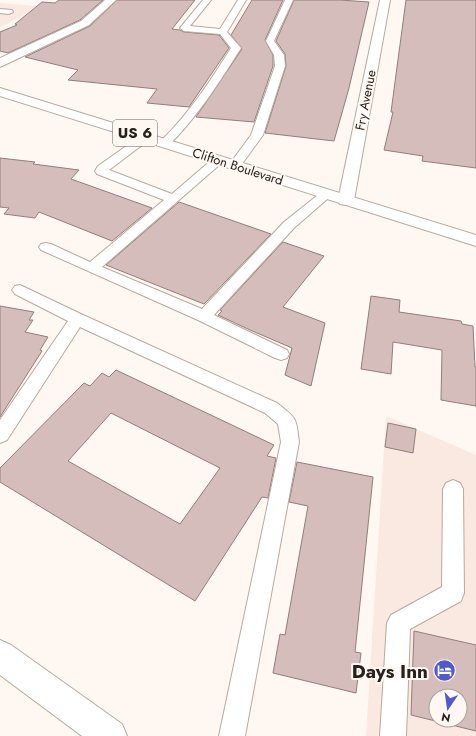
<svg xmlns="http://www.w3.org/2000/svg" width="476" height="736" font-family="Jost,sans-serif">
  <rect width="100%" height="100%" fill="#fff7f2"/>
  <g fill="#fae9e0" fill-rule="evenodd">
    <path d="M0 3 36 6 21 17 0 27Z"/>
    <path d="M386 416 476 455V736H366ZM436 696H460V720H436Z"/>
  </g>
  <g fill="#d4bdba" stroke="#937d7b" fill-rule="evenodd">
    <path d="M59 0H103L80 20 8 53 0 51V32L17 25 15 24 42 2 55 3Z"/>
    <path d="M117 0H195L172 29 180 30 184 32 219 35 229 48 189 107 147 103 157 89 68 80 78 70 25 57 90 26Z"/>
    <path d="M252 0H283L265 40 273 55V66L254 122 196 117 242 49 231 35Z"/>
    <path d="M294 0H340L369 2 349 88 334 141 265 133 286 66 285 54 276 41Z"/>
    <path d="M406 0H476V168L422 161 423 156 384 150 393 112H391Z"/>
    <path d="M0 158 35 162 33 164 79 170 71 179 152 208 112 241 39 212 35 218 4 214 9 208 0 207Z"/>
    <path d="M179 202 271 234 204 304 106 265Z"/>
    <path d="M283 242 324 256 283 307 325 323 311 386 285 375 292 348 250 330 218 315 222 311 220 310Z"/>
    <path d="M371 296 400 300 399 312 461 321 462 324 473 326 475 367H476V406L441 400 442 350 393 342 391 374 361 369Z"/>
    <path d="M0 306 34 312 29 320H33L25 332 48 337 40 350 42 351 0 417Z"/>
    <path d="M116 370 274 445 267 456 276 458 268 498 262 497 195 601 0 482V468L84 383 90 386 102 373 109 377ZM111 413 220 468 180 524 68 461Z"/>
    <path d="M388 423 416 429 413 453 385 447Z"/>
    <path d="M297 462 373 477 355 652 361 653 356 693 273 673 280 634 285 635 308 506 289 502Z"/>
    <path d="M414 631 476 645V731L411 715ZM436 696H460V720H436Z"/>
  </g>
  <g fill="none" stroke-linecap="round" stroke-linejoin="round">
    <defs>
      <g id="service">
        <path d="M203 0H211L190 26 220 29 238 0H246L227 32 241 48C218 84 199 115 169 145H161L159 143 161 141C190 112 209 83 231 48L220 34 184 31 180 28Z"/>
        <path d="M285 0H293L274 41 284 55 285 66 263 135 239 168H231L229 165 251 135 275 66 274 55 266 41Z"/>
        <path d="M0 9 12 10 13 12 9 14 0 13Z"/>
        <path d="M146 134 150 135 152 137 150 139 109 170 172 194 215 157H223L225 160 102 267 202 309 284 222 323 191H331L333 194 294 228 214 315 287 350 289 354 287 358 281 360 275 358 198 320 41 250 39 247 41 244 46 243 51 244 90 262 164 200 97 174 95 171 98 166 142 135Z"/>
        <path d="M20 285 83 315 277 403C297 419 296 417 299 442L245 736H219L281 442 278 424 265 413 80 327 7 440 0 443V420L68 321 15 294 12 290 15 286Z"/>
        <path d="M453 480 460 483 463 489 464 593 461 601 410 629 406 736H380L387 623 391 615 442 587 443 489 446 483Z"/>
      </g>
      <g id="minor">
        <path d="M105 0H116L89 25 0 67V58L81 21Z"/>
        <path d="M380 0H390L354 200 352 204 346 205 340 204 338 200Z"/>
      </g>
      <path id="tertiary" d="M0 640 11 645 122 724 127 736H82L0 675Z"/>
      <path id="primary" d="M0 88 476 235V246L0 96Z"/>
    </defs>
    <use href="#service" stroke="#bba89d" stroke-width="2"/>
    <use href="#minor" stroke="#bba89d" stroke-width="2"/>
    <use href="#tertiary" stroke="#bba89d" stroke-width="2"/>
    <use href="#primary" stroke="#bba89d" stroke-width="2"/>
    <use href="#service" fill="#fff" fill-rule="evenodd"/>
    <use href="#minor" fill="#fff" fill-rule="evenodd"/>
    <use href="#tertiary" fill="#fff" fill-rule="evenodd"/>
    <use href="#primary" fill="#fff" fill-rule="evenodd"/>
  </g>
  <defs>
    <symbol id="hotel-disc" viewBox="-11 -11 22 22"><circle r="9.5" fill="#4f5ad0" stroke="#fff7f2"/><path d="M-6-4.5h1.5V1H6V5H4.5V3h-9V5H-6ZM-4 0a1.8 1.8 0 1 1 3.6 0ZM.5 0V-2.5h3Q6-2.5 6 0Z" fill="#fff"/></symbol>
  </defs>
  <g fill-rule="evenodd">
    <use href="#hotel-disc" x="432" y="658" width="25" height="25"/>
  </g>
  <g text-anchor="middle" stroke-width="4" stroke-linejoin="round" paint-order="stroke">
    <g font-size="13" fill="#27201c" stroke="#fff7f2">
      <text transform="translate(365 100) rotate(-79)" y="5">Fry Avenue</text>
      <text transform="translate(238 166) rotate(18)" y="5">Clifton Boulevard</text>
    </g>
    <rect fill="#fff7f2" stroke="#68605c" stroke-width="1" x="113" y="120" width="44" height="26" rx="3"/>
    <g font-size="15" font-weight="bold" fill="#27201c">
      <text x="135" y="138">US 6</text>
    </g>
    <g font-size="19" font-weight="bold" fill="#27201c" stroke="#fff7f2" text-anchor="end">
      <text x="428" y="678">Days Inn</text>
    </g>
  </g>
  <g transform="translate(448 708) rotate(193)"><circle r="19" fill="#fff7f2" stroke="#a9a19c"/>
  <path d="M0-3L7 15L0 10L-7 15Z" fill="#4f5ad0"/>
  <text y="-6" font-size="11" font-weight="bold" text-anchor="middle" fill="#27201c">N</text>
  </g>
</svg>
